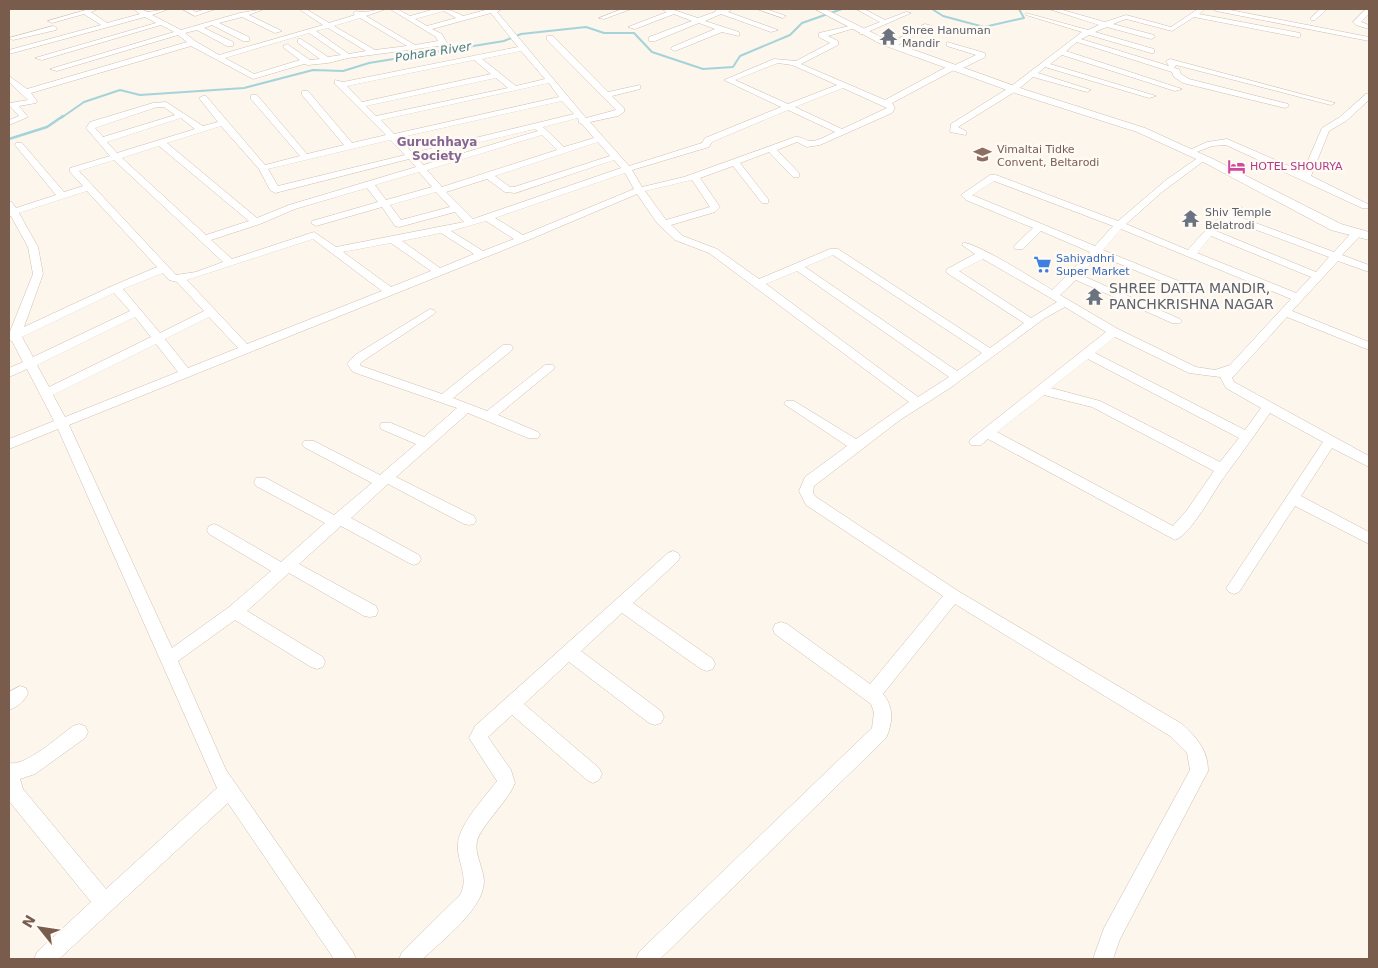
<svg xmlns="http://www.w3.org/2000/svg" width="1378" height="968" font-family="'DejaVu Sans',sans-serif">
  <rect width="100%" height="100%" fill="#fdf6ec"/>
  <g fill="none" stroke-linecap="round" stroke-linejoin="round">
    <g stroke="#a5d3da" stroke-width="2">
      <path d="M932 9 943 16 984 27 1024 18 1019 9"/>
      <path d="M61 118 84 102 120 90 140 95 244 88 313 70 343 71 369 63 504 41 521 34 586 27 604 33H634L652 52 703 69 733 67 740 56 790 35 802 23 842 9"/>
    </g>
    <path stroke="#a5d3da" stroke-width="2.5" d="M9 139 47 127 63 116"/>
    <defs>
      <g id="minor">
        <path d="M89 9H98L91 12 107 23 140 14 133 9H141L147 12 169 9 152 15 181 30 240 13 264 9 249 15 282 31 275 33 242 17 219 23 249 37V41H243L212 25 204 28 233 42V46H227L197 30 185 33 195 41 219 55 323 25 299 9H306L329 23 355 15 353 13 356 11C365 14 376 9 386 9L366 16 415 45 438 41 436 37 390 9H397L410 16C433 10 441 4 463 16L489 9H502L497 12 503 19 586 118 616 110 547 40V36H553L608 92 640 85V89L612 96 624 108V112L618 116 590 122 629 166 702 143 705 138 781 107 724 80 774 59 796 61 830 43 819 37V33L854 25 858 27 828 36 838 41V45L801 64 885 100 950 65H955L976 55 947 46V42L985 53V57L959 70H954L892 103 895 108 892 113 820 145 807 147 797 142 777 150 799 173V177H793L769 152 740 163 768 199V203H762L733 166 700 178 720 207 715 212 671 225 683 236 717 249 759 279 830 249H838L990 348 1024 323 947 273 946 271 947 269 975 254 962 245 963 243C974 241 1039 282 1052 290L1090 252 1041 231 1023 249H1015L1014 247 1015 245 1033 228 966 200 961 195 990 175H996L1118 221 1166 180 1202 155 1205 156V160L1162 192 1126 224 1188 250C1203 233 1219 213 1241 207L1246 210 1237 216 1334 252 1353 231H1361V235L1342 255 1369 265V272L1338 261 1292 311 1369 342V350L1287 317 1232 378 1234 382 1369 456V467L1332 448 1301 496 1369 532V544L1295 506 1239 592 1234 594 1229 592 1226 588 1229 584 1323 442 1270 413C1256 433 1242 453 1227 473 1215 488 1192 534 1175 540L988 439 981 445H971L969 442 971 439 1106 332 1065 307 1045 318 950 388 900 420 814 486 813 493 816 497 958 591 1182 724C1197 738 1208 750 1208 771L1120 939 1113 959H1093L1104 928 1190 770 1187 753 1170 736 955 604 883 694C894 707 893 723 886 738L660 959H636L639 952 872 728 874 712 871 704 775 634 773 629 775 624 781 622 787 624 870 684 943 596 806 505 799 491 805 477 847 446 784 404 786 401H794L856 439 909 402 709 253 675 240 657 223 637 194 526 241 69 425 172 648 229 607 271 571 209 534 207 530 209 526 214 524 219 526 281 562 325 523 256 486 254 482 256 478H266L334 515 372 483 304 447 302 444 304 441H314L380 475 416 444 381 429 380 426 381 423H391L424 437 457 408 353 372 347 364 355 355 430 309 434 310 436 312 434 314 363 361 360 364 361 366 442 394 503 345H511L513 348 511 351 453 398 487 411 545 365H553L555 368 498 415 538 432 540 435 538 438H528L468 413 396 477 474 516 476 520 474 524 469 525 464 524 388 484 351 518 419 555 421 559 419 563 414 565 409 563 341 526 299 564 376 606 378 611 376 616 370 617 364 616 289 573 247 611 323 657 325 662 323 667 317 669 311 667 235 620 178 661 226 770 353 952 356 959H334L228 803 59 959H34L37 952 91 902 9 801V763C25 767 59 736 73 726L79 724 85 726 88 732 85 738 35 774 20 779 23 789 106 889 217 788 58 429 9 449V439L54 421 27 369 9 377V368L23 362 12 341 9 340V334L33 274 28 247 11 216H9V201L12 202 16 208 56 195 15 145 16 143H22L64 192 83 186 70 172V168L110 156 86 128 90 122 153 103 166 102 203 126 218 122 199 98 203 96H206L265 165 300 156 251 99V95H257L307 154 344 145 302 95V91H308L352 143 386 135 335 84V80L343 82 518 47 491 13 432 29 442 34 447 43 446 45 348 58 328 63 308 65 304 64 253 79 191 46 31 93 37 101 36 103 19 106 28 117 9 125V120L19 116 9 105 10 103 28 100 9 82V76L27 89 187 42 178 35 57 71 50 69 174 32 161 25 42 60 35 58 156 23 145 17 9 54V50L101 25 84 14 52 23 48 21ZM444 11 456 18 427 26 415 19ZM360 18 407 46 375 50 334 26ZM328 28 366 51 349 54 316 31ZM309 33 341 55 328 57 301 39H298V43L320 59 310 60 287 44 283 46 284 48 300 60 254 74 225 58ZM521 51 545 79 516 86 482 59ZM474 60 491 74 362 102 347 86ZM778 63 792 65 837 85 788 104 735 80ZM496 78 508 88 376 116 366 106ZM549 83 559 97 394 134 381 120ZM843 88 887 108 842 129 795 107ZM562 101 574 114 413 153 398 138ZM157 107H164L175 115 103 137 95 128ZM788 110 835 132C828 135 819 141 811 141 805 141 801 136 795 137L684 177 642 187 632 170 709 147 712 142ZM181 118 195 129 117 153 107 142ZM578 118 579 123 582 124 594 138 564 147 543 127ZM221 126 259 169 270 190 275 193 409 159 416 167 289 205 257 218 167 143ZM535 129 538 131 423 165 417 157ZM542 135 557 150 442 187 427 170ZM390 140 405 155 278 186 268 169ZM598 142 610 156 514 187H510L495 176ZM159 146 249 221 206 235 122 158ZM114 160 223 262 196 272 176 275 79 171ZM614 160 621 168 473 219 446 192 487 179 505 192 515 193ZM419 172 432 187 386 200 375 185ZM625 173 634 189 523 235 495 218ZM692 180 710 207 666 220 645 191ZM994 181 1113 226 1095 246 972 195ZM367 188 378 202 312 221 311 223 316 226 382 207 395 226 399 227 455 212 464 222 336 247 314 232 232 259 211 240 260 224 295 209ZM87 191 157 267 112 286 24 327 43 274 38 247 19 213ZM436 192 450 207 401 220 390 205ZM1230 220 1329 257 1316 272 1216 231ZM486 221 514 239 483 251 451 231ZM1121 229 1291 299 1230 365 1215 370 1196 367 1118 329 1060 295 1076 280 1172 323H1180L1182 321 1180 319 1081 275 1098 255 1190 293H1198L1199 291 1198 289 1103 250ZM441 233 474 254 440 268 402 241ZM1211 236 1311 277 1296 293 1197 253ZM313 239 382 291 247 344 187 280ZM391 243 431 271 391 287 343 252ZM833 255 982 353 957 371 805 267ZM983 259 1049 297 1057 302 1031 318 959 271ZM797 271 949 377 918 397 766 284ZM163 273 169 280 177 282 204 311 160 333 123 289ZM114 293 130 311 33 357 22 337ZM135 317 151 337 49 387 37 365ZM209 317 238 348 188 368 165 339ZM1115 337 1189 373 1220 377 1226 388 1261 408 1245 430 1095 353ZM156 344 178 372 65 417 53 395ZM1088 359 1239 438 1220 462 1100 401 1051 388ZM1044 395 1092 407 1214 471 1187 510 1173 526 997 432Z"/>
        <path d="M182 9H190L196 12 206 9H216L195 16Z"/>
        <path d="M622 9H631L604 19 599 18Z"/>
        <path d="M662 9H671L698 18 715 12 716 10 732 9 728 12 778 30 771 32 721 14 705 21 739 32V36L722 32 675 51 671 49 672 47 715 29 699 23 655 41H649V37L692 21 674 14 635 29 628 27 667 12Z"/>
        <path d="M757 9H766L786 16 783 18Z"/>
        <path d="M856 9H864L885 20 906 12 911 13 863 34H860V30L880 22Z"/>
        <path d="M1049 9H1059L1105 22 1126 15 1171 27 1198 9H1205L1199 14 1300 33V37H1297L1194 17 1172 31 1126 19 1113 24 1154 35 1155 37 1151 39 1107 27 1095 32 1154 49V53H1151L1089 35 1081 39 1169 66 1166 61 1170 59 1335 103 1331 105 1176 65 1174 68 1179 69 1181 74 1189 79 1288 104 1289 106 1285 108 1183 83 1174 77 1172 72 1077 42 1066 51 1182 89 1175 91 1062 55 1050 64 1156 96 1149 98 1045 67 1038 73 1091 90 1087 92 1033 77 1016 91 958 127 966 131V135L950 132 951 124 1010 87 1082 32 1026 15V13L1088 30 1099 25Z"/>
        <path d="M1213 9H1225L1369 37V41L1216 11Z"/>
        <path d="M1320 9H1327L1315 20H1311V18Z"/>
        <path d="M1366 9H1369V14L1361 22 1369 25V29L1356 25 1353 22Z"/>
        <path d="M925 24 932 26 894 47 887 45Z"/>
        <path d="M53 26 57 28 56 30 13 40 9 38Z"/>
        <path d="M1366 94H1369V100L1346 121 1329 131 1311 176 1368 204V208H1362L1226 145 1212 146 1189 155 1185 152 1207 142 1227 139 1303 172 1322 128 1340 117Z"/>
        <path d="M673 551 678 553 680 557 678 561 633 603 713 659 715 664 713 669 707 671 701 669 622 613 581 651 661 711 664 717 661 723 655 725 649 723 569 662 524 704 599 768 602 774 599 780 593 783 587 780 512 715 488 737 511 770 515 783C508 801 481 826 477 841 474 855 484 868 484 882 483 910 442 940 423 959H399L402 952 460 895C470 877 456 861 458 843 460 823 485 797 497 781L469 738 475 726 668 553Z"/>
        <path d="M20 686 26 688 28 693C25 701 17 707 9 710V692Z"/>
      </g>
      <path id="tertiary" d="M815 9H825L889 41 1026 90 1145 128 1213 159 1341 224 1369 232V240L1331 230 1205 163 1137 132 1018 94 883 45Z"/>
    </defs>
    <use href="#minor" stroke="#d1beb0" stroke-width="1"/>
    <use href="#tertiary" stroke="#d1beb0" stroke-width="1"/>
    <use href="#minor" fill="#fff" fill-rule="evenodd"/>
    <use href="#tertiary" fill="#fff" fill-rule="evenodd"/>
  </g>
  <defs>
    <symbol id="temple-bare" viewBox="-9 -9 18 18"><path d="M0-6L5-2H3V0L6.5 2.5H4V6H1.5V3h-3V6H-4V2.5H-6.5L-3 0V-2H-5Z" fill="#6b7280" stroke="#fffaf3" stroke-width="2.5" paint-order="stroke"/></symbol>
    <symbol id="school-bare" viewBox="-9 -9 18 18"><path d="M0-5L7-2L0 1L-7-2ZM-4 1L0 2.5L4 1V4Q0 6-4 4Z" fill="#8d6e63" stroke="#fffaf3" stroke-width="2.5" paint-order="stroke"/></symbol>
    <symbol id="hotel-bare" viewBox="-9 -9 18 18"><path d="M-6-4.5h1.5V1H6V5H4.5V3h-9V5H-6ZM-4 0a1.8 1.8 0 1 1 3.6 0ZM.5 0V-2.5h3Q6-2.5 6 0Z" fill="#d1479c" stroke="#fffaf3" stroke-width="2.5" paint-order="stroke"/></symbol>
    <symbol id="supermarket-bare" viewBox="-9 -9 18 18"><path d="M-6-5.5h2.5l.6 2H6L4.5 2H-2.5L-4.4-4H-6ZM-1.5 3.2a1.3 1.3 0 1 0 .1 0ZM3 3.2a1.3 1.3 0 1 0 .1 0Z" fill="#3f7fe0" stroke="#fffaf3" stroke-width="2.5" paint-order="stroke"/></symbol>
  </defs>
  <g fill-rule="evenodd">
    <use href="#temple-bare" x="876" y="24" width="25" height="25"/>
    <use href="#school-bare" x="970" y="142" width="25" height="25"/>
    <use href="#hotel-bare" x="1224" y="154" width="25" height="25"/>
    <use href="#temple-bare" x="1178" y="206" width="25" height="25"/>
    <use href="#supermarket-bare" x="1030" y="252" width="25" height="25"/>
    <use href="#temple-bare" x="1082" y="284" width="25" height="25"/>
  </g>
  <g text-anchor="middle" stroke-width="5" stroke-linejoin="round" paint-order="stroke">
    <g font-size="11" fill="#5b616d" stroke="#fffaf3" text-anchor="start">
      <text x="902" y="34">Shree Hanuman<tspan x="902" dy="13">Mandir</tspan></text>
      <text x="1205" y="216">Shiv Temple<tspan x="1205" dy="13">Belatrodi</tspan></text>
    </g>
    <g font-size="11" fill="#785e54" stroke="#fffaf3" text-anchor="start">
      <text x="997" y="153">Vimaltai Tidke<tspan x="997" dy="13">Convent, Beltarodi</tspan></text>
    </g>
    <g font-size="11" fill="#b23c85" stroke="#fffaf3" text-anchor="start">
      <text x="1250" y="170">HOTEL SHOURYA</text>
    </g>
    <g font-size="11" fill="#366cbe" stroke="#fffaf3" text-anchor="start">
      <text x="1056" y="262">Sahiyadhri<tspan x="1056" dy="13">Super Market</tspan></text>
    </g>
    <g font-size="12" font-style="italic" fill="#437c86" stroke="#fffaf3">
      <text transform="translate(433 52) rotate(-9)" y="4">Pohara River</text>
    </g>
    <g font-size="12" font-weight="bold" fill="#846695" stroke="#fffaf3">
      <text x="437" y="146">Guruchhaya<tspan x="437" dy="14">Society</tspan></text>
    </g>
    <g font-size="14" fill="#5b616d" stroke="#fffaf3" text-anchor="start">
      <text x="1109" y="293">SHREE DATTA MANDIR,<tspan x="1109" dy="16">PANCHKRISHNA NAGAR</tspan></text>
    </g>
  </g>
  <rect width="1378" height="968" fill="none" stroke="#7a5c4d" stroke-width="20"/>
  <g transform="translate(40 928) rotate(300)" stroke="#fffaf3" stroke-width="4" paint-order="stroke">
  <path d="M0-4L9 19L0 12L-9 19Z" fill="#7a5c4d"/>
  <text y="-8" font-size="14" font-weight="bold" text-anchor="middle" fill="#7a5c4d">N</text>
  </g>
</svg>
